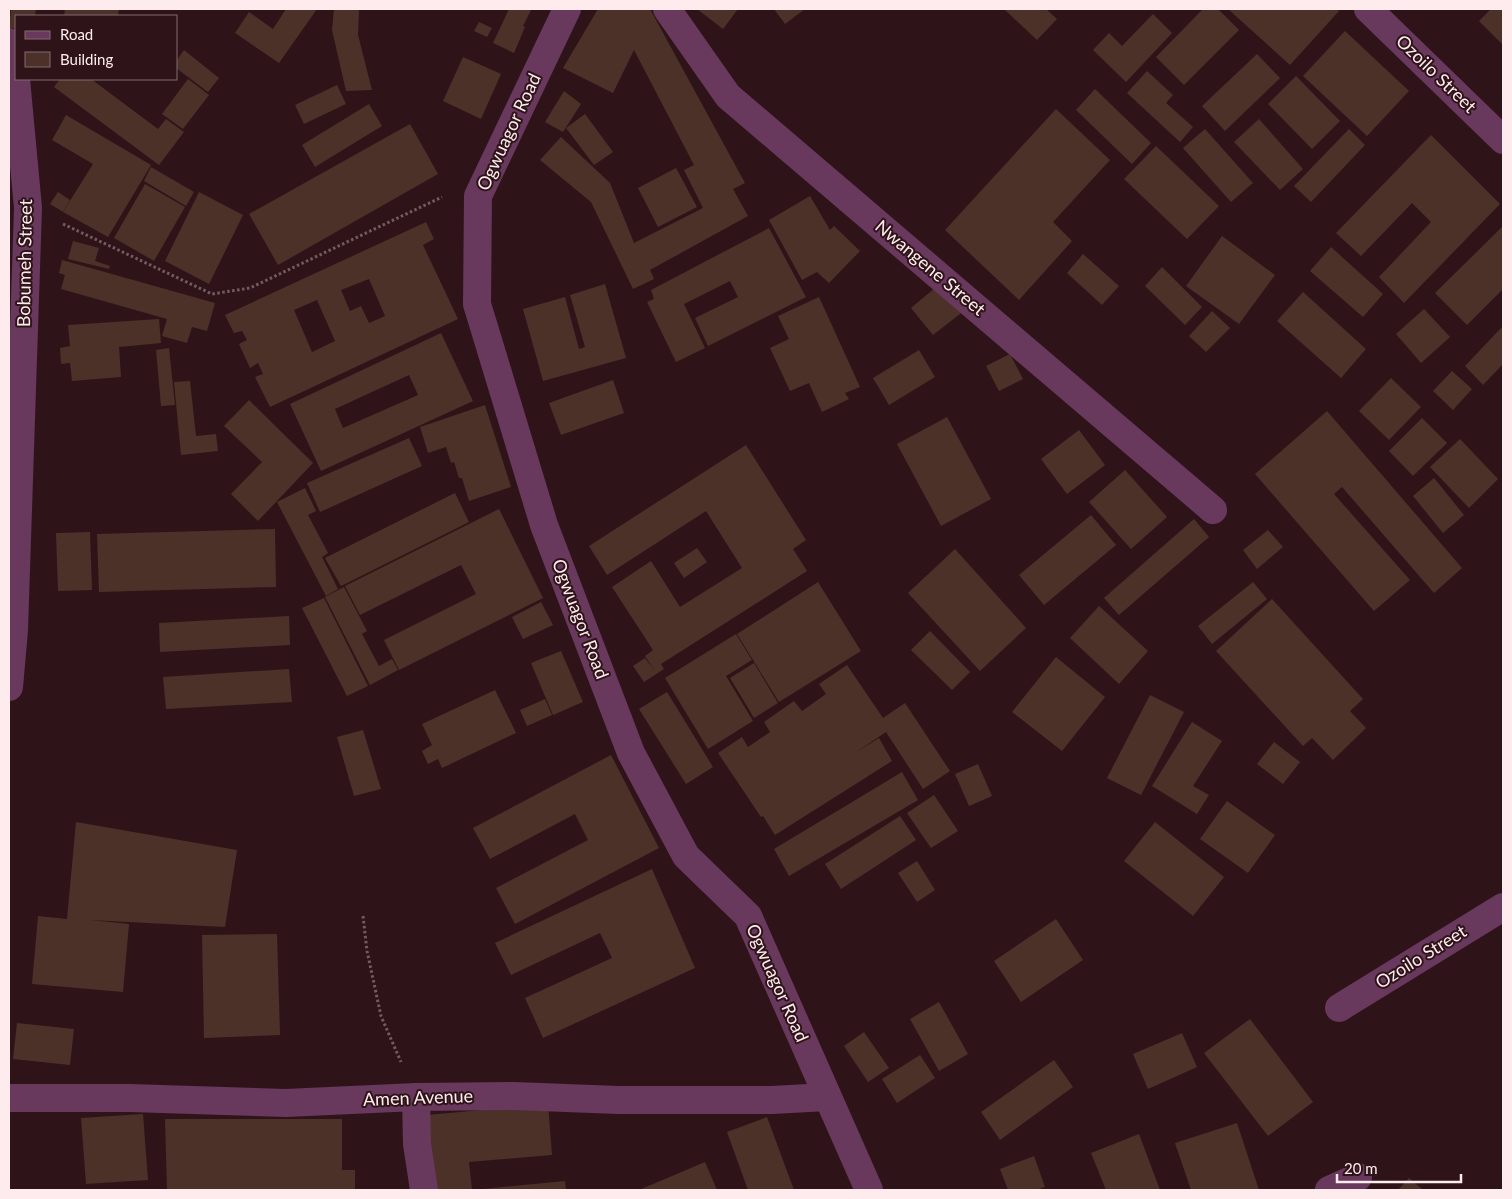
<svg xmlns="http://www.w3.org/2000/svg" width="1512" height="1199" font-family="Lato,sans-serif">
  <rect width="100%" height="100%" fill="#2e1419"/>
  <g fill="#4c3128" fill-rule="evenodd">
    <path d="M11 9H36L35 16H16V28H9Z"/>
    <path d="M65 9H119L118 16H64Z"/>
    <path d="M286 9H317L279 63 235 33 249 12 273 29Z"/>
    <path d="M334 9H359L358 35 372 90 346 91 332 30Z"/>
    <path d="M509 9 531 10 523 26 525 27 514 53 493 43Z"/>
    <path d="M598 9H650L745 183 733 189 748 216 650 270 654 279 633 289 591 202 540 160 561 137 610 183 634 243 703 208 684 170 694 165 634 50 613 93 563 68Z"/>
    <path d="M697 9H738L723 29Z"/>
    <path d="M774 9H805L785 24Z"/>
    <path d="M1004 9H1046L1057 19 1037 40Z"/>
    <path d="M1203 9H1218L1239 30 1184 85 1156 57Z"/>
    <path d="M1228 9H1336L1339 11 1290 65Z"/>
    <path d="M1491 9H1503V45L1479 21Z"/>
    <path d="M1153 14 1172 33 1126 82 1093 50 1109 33 1122 46Z"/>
    <path d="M479 22 492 28 487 37 474 31Z"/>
    <path d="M1345 31 1409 91 1367 136 1303 76Z"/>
    <path d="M184 50 219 78 208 92 176 68V61Z"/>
    <path d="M1257 54 1280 78 1225 131 1202 106Z"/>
    <path d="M463 57 501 74 481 119 443 101Z"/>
    <path d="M1147 71 1173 95 1166 103 1193 127 1180 142 1127 93Z"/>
    <path d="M1296 76 1340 121 1312 149 1268 104Z"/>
    <path d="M60 79H91L158 129 166 119 184 132 159 165 54 87Z"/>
    <path d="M188 79 209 95 183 129 162 114Z"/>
    <path d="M337 85 346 104 304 124 295 105Z"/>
    <path d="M1095 89 1151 143 1132 164 1076 110Z"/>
    <path d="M564 91 581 104 563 132 545 122Z"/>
    <path d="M369 104 382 126 315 167 302 145Z"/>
    <path d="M1056 109 1110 160 1053 222 1072 241 1019 300 945 230Z"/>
    <path d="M585 114 613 152 594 165 566 128Z"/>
    <path d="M66 115 151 165 108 237 63 212 93 164 52 140Z"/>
    <path d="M1259 119 1303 169 1280 190 1234 142Z"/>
    <path d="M410 124 438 174 278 265 249 214Z"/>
    <path d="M1205 129 1253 183 1231 202 1183 148Z"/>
    <path d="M1349 129 1365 145 1311 202 1294 186Z"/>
    <path d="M1431 135 1500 204 1404 303 1379 277 1431 222 1412 203 1361 256 1336 233Z"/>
    <path d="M1156 146 1219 206 1187 239 1124 179Z"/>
    <path d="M151 167 194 192 186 206 144 181Z"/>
    <path d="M676 168 697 207 658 227 638 188Z"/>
    <path d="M145 184 185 207 154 261 114 238Z"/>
    <path d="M58 192 70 200 63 212 50 204Z"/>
    <path d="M199 192 243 215 209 284 165 261Z"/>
    <path d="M810 196 830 230 834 226 860 251 829 283 817 272 802 280 769 220Z"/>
    <path d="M426 222 434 239 423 245 458 319 270 407 255 377 263 374 258 363 250 368 239 344 247 340 242 331 234 333 225 315ZM369 279 385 316 369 323 361 306 350 311 341 290ZM317 300 335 341 312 352 294 310Z"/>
    <path d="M1503 226V289L1467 325 1435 293Z"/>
    <path d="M769 228 806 297 708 346 695 318 738 297 730 281 684 304 705 348 676 362 647 302 654 299 651 290Z"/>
    <path d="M1222 236 1275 275 1239 324 1186 286Z"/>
    <path d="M73 241 99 248 95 261 110 266 109 269 68 259Z"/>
    <path d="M1331 247 1383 294 1363 317 1310 271Z"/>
    <path d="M1083 254 1119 286 1102 305 1067 273Z"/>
    <path d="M62 260 215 303 207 331 192 327 187 343 162 336 167 319 61 289 65 275 59 273Z"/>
    <path d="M1162 267 1202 307 1185 325 1145 286Z"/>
    <path d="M942 282 965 310 933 335 911 308Z"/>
    <path d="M605 284 626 358 543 381 523 309 565 297 579 349 585 347 570 295Z"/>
    <path d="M1303 292 1366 349 1341 378 1277 321Z"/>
    <path d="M819 297 860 387 845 393 849 399 822 412 809 383 790 391 770 348 789 339 778 316Z"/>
    <path d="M1424 309 1450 337 1421 363 1396 334Z"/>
    <path d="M1212 311 1230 328 1206 352 1189 336Z"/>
    <path d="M159 319 161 343 119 347 121 377 72 381 70 363 61 364 60 348 70 346 68 325Z"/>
    <path d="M1501 328 1503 330V364L1483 385 1465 366Z"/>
    <path d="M441 333 473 401 321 471 290 404ZM409 375 418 395 343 428 335 409Z"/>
    <path d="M169 348 175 405 161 406 156 350Z"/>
    <path d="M919 350 935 377 889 405 873 378Z"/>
    <path d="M1010 354 1023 379 999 391 986 366Z"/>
    <path d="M1452 371 1472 389 1453 410 1433 391Z"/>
    <path d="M1391 378 1421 407 1389 440 1359 411Z"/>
    <path d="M613 380 624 413 561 435 549 403Z"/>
    <path d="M190 381 196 436 216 434 218 451 181 455 174 382Z"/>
    <path d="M249 400 313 463 258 521 231 494 262 462 224 426Z"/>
    <path d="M485 405 511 487 469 501 462 478H459L454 462 451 463 446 447 428 453 420 427Z"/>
    <path d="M1327 411 1462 568 1434 593 1342 487 1334 494 1410 580 1374 611 1255 474Z"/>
    <path d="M947 417 991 499 941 526 897 444Z"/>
    <path d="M1422 418 1447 443 1413 476 1389 451Z"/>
    <path d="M1079 430 1105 465 1067 494 1041 459Z"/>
    <path d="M409 438 422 466 320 512 307 483Z"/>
    <path d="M1460 439 1498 479 1469 508 1430 467Z"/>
    <path d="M746 445 806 540 793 549 807 571 661 664 664 669 644 682 633 666 645 658 655 671 645 656 653 650 612 587 651 561 680 607 742 568 706 511 607 575 589 546Z"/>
    <path d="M1125 470 1167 517 1131 549 1089 502Z"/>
    <path d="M1434 478 1464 515 1443 533 1413 496Z"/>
    <path d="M305 488 316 511 308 515 328 553 322 557 338 589 326 596 277 502Z"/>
    <path d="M455 493 469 522 341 586 325 558Z"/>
    <path d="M499 509 543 598 399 670 384 640 476 594 461 565 360 615 345 586Z"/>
    <path d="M1091 515 1116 545 1044 605 1019 575Z"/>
    <path d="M1194 519 1209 537 1119 615 1104 598Z"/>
    <path d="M275 529 276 587 99 592 97 534Z"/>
    <path d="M1268 530 1283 547 1257 569 1243 550Z"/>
    <path d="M90 532 92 590 58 591 56 533Z"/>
    <path d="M697 548 707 562 684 578 674 563Z"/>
    <path d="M955 549 1026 628 980 671 908 593Z"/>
    <path d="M818 582 861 651 779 702 737 634Z"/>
    <path d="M1253 582 1267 599 1212 644 1198 626Z"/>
    <path d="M344 587 367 631 362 634 379 666 392 659 398 670 370 685 325 597Z"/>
    <path d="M324 598 368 686 347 696 302 608Z"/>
    <path d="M1272 599 1363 699 1350 711 1366 728 1333 760 1312 738 1303 746 1216 651Z"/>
    <path d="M541 602 553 625 523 639 512 617Z"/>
    <path d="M1099 606 1148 651 1119 684 1070 638Z"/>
    <path d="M289 616 290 645 160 652 159 623Z"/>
    <path d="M930 631 970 672 952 690 911 650Z"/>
    <path d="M736 634 752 660 726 676 753 721 708 749 665 678Z"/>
    <path d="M561 651 583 702 553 715 531 663Z"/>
    <path d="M1056 657 1105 697 1062 751 1012 712Z"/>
    <path d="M754 663 778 703 754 718 730 678Z"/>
    <path d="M847 665 883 718 905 703 950 771 923 789 886 732 855 753 879 738 892 761 775 835 763 816 761 817 718 753 742 737 748 747 770 732 764 722 794 701 802 711 826 694 819 684Z"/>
    <path d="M289 669 292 702 166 709 163 677Z"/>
    <path d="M495 690 516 733 442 768 438 759 428 764 422 751 432 745 422 724Z"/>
    <path d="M667 692 713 767 686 784 639 709Z"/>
    <path d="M1150 695 1184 712 1141 795 1107 778Z"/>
    <path d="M545 699 552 715 527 726 520 710Z"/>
    <path d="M1192 722 1222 741 1193 786 1209 795 1197 814 1152 786Z"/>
    <path d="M363 730 381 789 354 796 337 737Z"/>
    <path d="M1274 742 1300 762 1283 784 1257 764Z"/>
    <path d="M611 755 659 848 515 924 496 888 588 840 575 814 490 859 473 828Z"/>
    <path d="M978 764 992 796 969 806 955 774Z"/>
    <path d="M902 772 918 800 789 876 774 849Z"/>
    <path d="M934 795 958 831 931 848 907 813Z"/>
    <path d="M1227 801 1275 835 1248 873 1200 839Z"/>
    <path d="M900 816 916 840 841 889 825 864Z"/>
    <path d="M76 822 237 850 225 927 90 920 129 924 123 992 32 984 38 916 67 919Z"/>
    <path d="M1155 822 1224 877 1193 916 1124 861Z"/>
    <path d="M917 861 935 890 917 902 898 873Z"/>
    <path d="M652 869 695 968 543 1038 525 998 612 958 600 933 511 975 495 943Z"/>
    <path d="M1056 919 1083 960 1021 1002 994 961Z"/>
    <path d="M277 934 280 1035 204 1038 202 935Z"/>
    <path d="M939 1002 968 1054 939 1071 910 1019Z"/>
    <path d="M1250 1019 1313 1102 1268 1136 1204 1053Z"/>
    <path d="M17 1023 74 1029 70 1065 13 1059Z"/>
    <path d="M864 1032 889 1068 868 1082 844 1046Z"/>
    <path d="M1182 1033 1197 1067 1148 1089 1133 1054Z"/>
    <path d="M920 1055 935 1078 897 1103 882 1079Z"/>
    <path d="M1054 1060 1073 1087 1000 1140 981 1112Z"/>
    <path d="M548 1104 552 1155 469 1162 472 1190H433L427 1115Z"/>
    <path d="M143 1114 148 1180 86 1184 81 1118Z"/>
    <path d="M767 1117 794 1190H748L727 1132Z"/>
    <path d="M165 1119H342V1170H355V1190H167Z"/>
    <path d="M1237 1123 1259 1190H1191L1175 1143Z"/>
    <path d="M1139 1134 1160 1190H1106L1091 1153Z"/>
    <path d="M1034 1156 1045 1187 1036 1190H1008L1000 1169Z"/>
    <path d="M705 1162 717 1190H639Z"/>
    <path d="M1409 1178 1423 1190H1398Z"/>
    <path d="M565 1181 566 1190H483V1189Z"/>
  </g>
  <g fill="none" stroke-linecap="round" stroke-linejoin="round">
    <g stroke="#735c60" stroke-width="3" stroke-dasharray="2.5 2.5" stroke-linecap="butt">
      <path d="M63 224 212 294 250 288 442 197"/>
      <path d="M363 916 367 951 381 1016 401 1062"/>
    </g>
    <g stroke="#68385d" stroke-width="28">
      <path d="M667 9 728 96 1213 510"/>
      <path d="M1368 9 1503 140"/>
      <path d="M9 42 14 49 16 77"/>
      <path d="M9 687 14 630 28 208 16 79"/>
      <path d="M1339 1008 1503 907"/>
      <path d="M416 1097 417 1144 424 1190"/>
      <path d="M9 1098H130L286 1103 416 1097 514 1096 618 1100H772L827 1097"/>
      <path d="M1329 1190 1358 1177"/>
    </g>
    <path stroke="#68385d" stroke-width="28" d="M567 9 478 196 477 304 544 525 631 753 686 856 748 916 869 1190"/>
  </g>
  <g text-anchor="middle" stroke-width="4" stroke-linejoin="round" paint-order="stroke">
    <g font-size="18" fill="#feebed" stroke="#2e1419">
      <text transform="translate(1436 74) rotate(44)" y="6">Ozoilo Street</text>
      <text transform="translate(509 132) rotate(-65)" y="6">Ogwuagor Road</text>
      <text transform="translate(25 263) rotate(-89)" y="6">Bobumeh Street</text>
      <text transform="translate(930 268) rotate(40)" y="6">Nwangene Street</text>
      <text transform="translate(580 619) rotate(69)" y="6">Ogwuagor Road</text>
      <text transform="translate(1421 957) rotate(-32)" y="6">Ozoilo Street</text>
      <text transform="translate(777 983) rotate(66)" y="6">Ogwuagor Road</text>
      <text transform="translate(418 1098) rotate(-2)" y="6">Amen Avenue</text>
    </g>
  </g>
  <rect width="1512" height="1199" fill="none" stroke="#feebed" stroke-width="20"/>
  <rect x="15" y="15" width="162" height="65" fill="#2e1419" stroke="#816a6e"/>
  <rect x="25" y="31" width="25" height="8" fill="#68385d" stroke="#816a6e"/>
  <text x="60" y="40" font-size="15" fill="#feebed">Road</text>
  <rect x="25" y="52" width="25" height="15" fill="#4c3128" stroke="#816a6e"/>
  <text x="60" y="65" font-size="15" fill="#feebed">Building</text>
  <path d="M1337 1174v8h124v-8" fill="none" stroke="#feebed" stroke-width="2.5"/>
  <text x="1344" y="1174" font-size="15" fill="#feebed" stroke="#2e1419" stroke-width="4" paint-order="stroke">20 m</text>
</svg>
